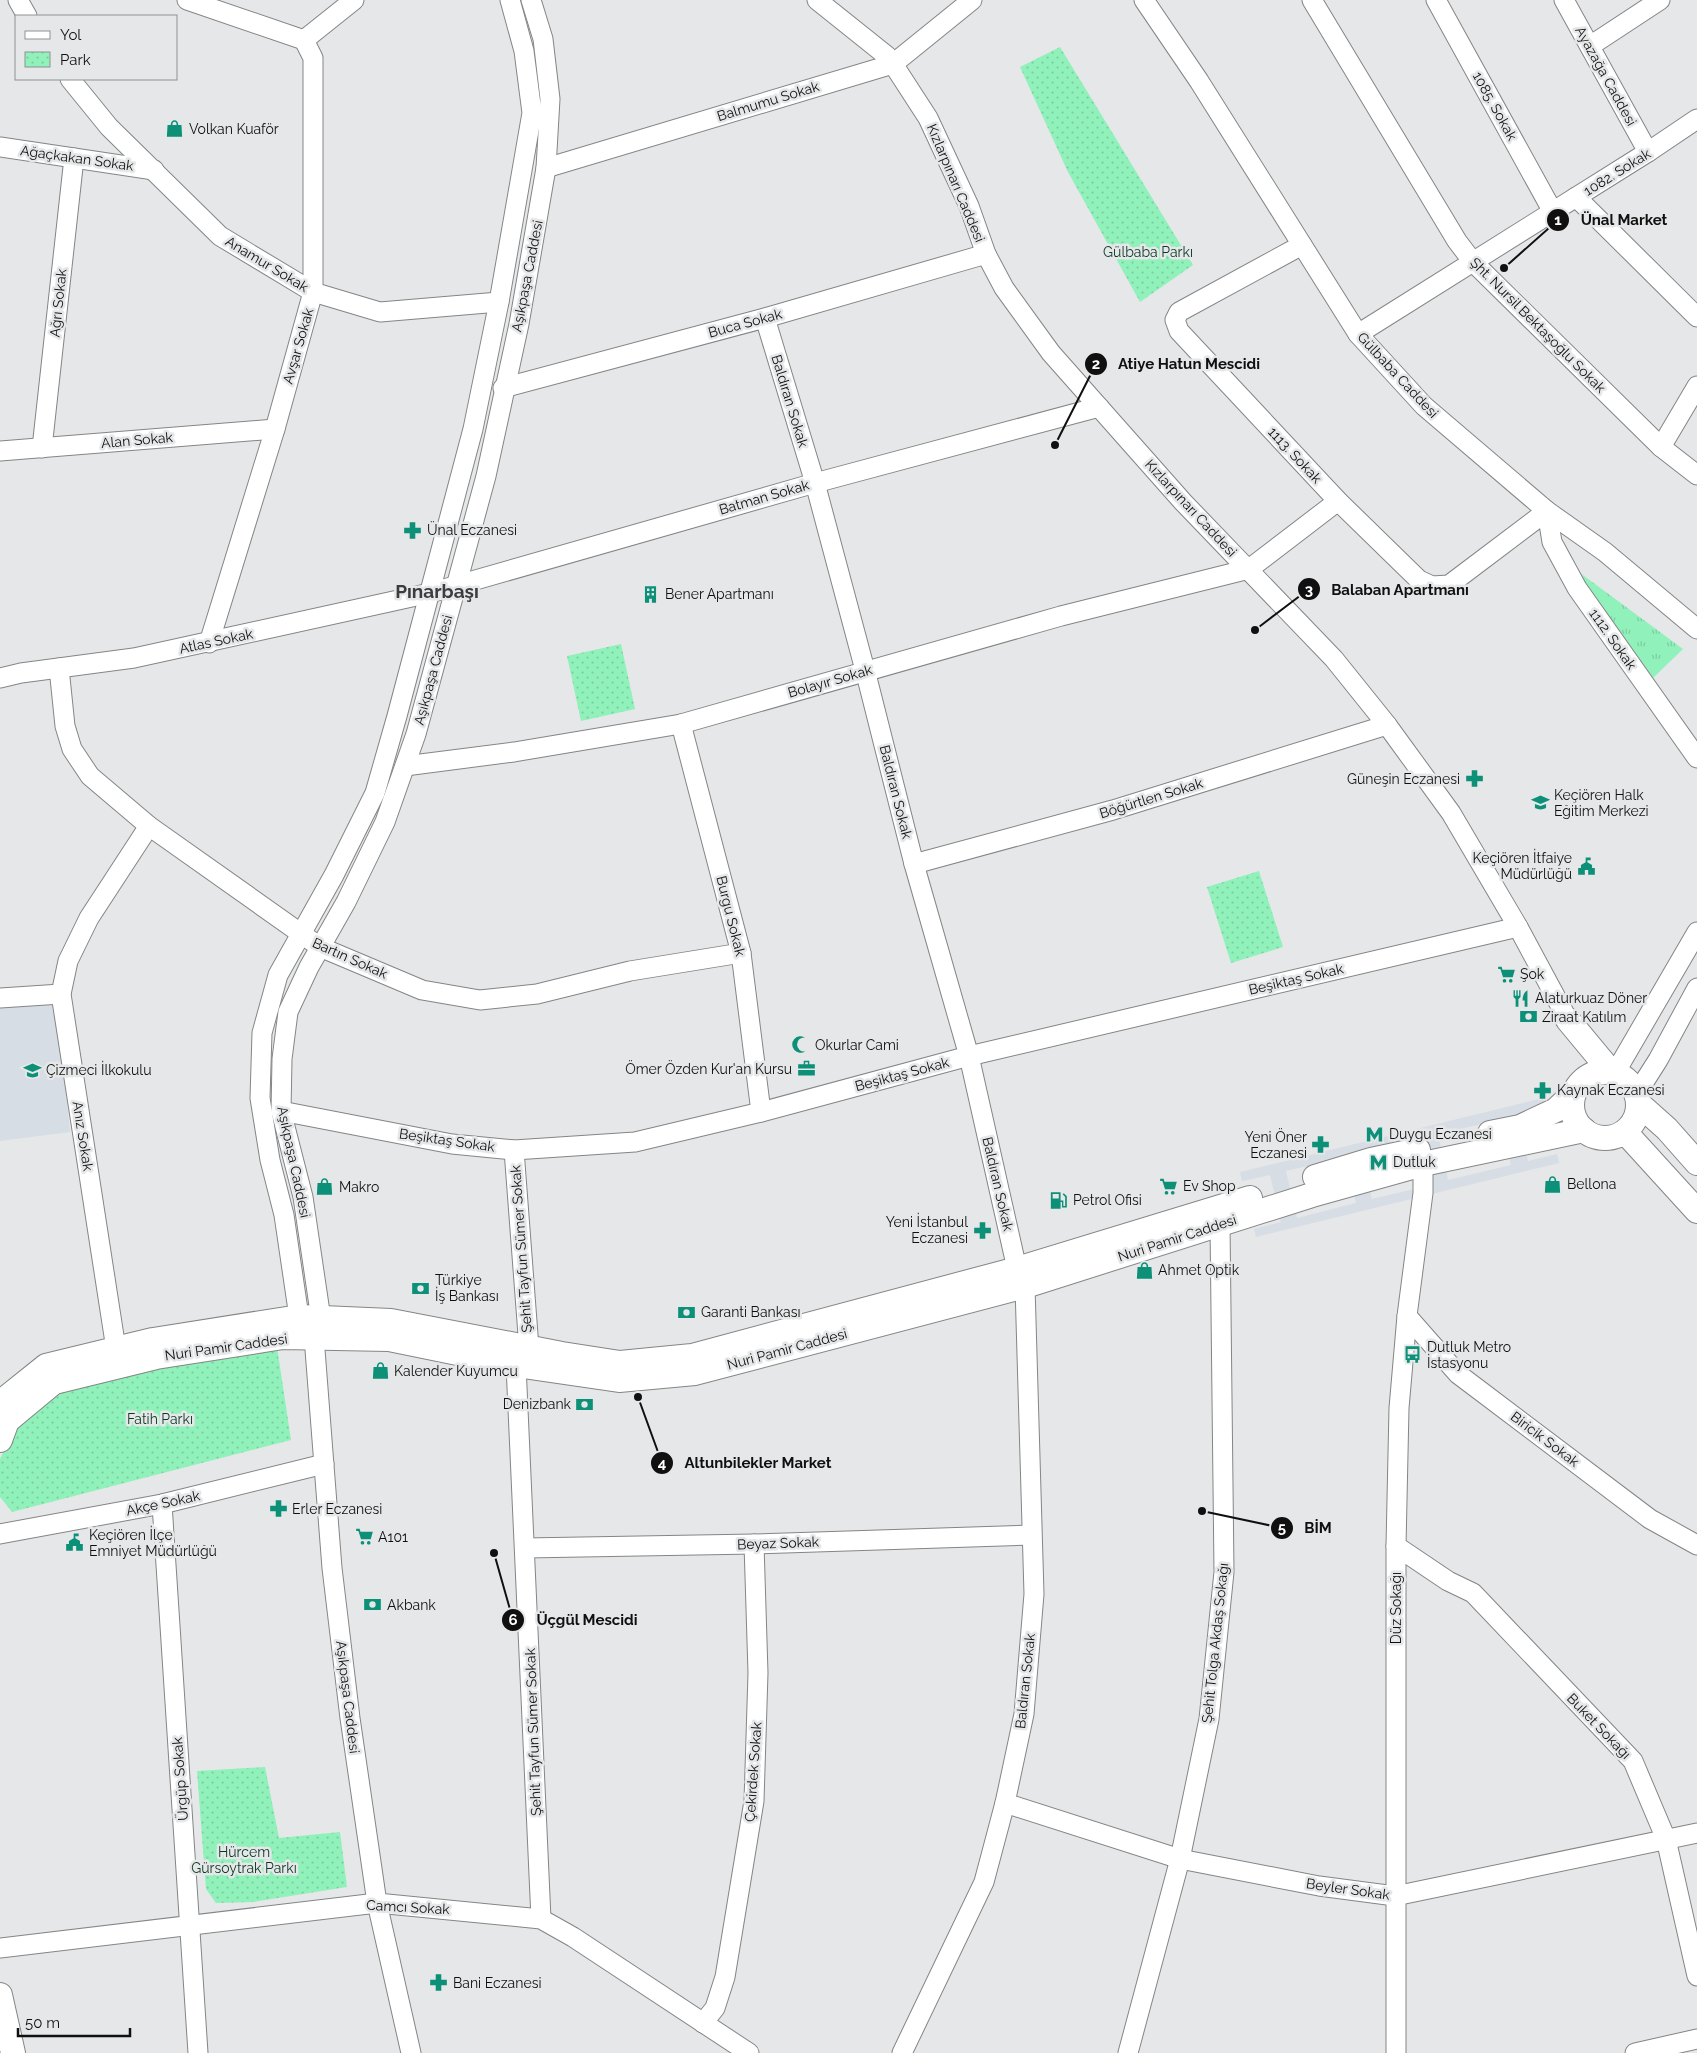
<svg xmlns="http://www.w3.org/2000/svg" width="1697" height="2053" font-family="Raleway,sans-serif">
  <defs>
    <pattern id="grass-tufts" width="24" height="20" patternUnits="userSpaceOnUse" patternTransform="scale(1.25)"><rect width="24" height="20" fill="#90f1bb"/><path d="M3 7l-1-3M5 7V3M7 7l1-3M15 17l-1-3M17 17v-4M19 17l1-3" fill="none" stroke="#7bcea0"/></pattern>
    <pattern id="park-dots" width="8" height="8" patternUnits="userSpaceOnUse" patternTransform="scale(1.25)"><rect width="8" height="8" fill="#90f1bb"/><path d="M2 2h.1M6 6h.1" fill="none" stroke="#7bcea0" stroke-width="1.8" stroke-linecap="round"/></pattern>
  </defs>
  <rect width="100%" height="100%" fill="#e6e7e8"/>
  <g fill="#d7dde4" fill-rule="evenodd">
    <path d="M57 1003 70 1132 0 1141V1007Z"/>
    <path d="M1543 1098 1546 1108 1517 1115 1528 1161 1557 1154 1559 1163 1256 1237 1254 1229 1281 1222 1270 1175 1242 1181 1240 1172ZM1500 1120 1511 1165 1448 1180 1438 1134ZM1421 1138 1431 1185 1372 1199 1361 1153ZM1345 1157 1356 1203 1297 1218 1286 1171Z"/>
  </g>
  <path fill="url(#grass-tufts)" d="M1576 570 1683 649 1653 678Z"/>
  <g fill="url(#park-dots)">
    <path d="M1060 47 1193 265 1140 302 1068 172 1020 67Z"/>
    <path d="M621 644 635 709 581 721 567 656Z"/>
    <path d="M1259 871 1283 947 1231 963 1207 887Z"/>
    <path d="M277 1347 291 1440 12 1512 0 1497V1459L15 1428 45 1400 81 1385 155 1366Z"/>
    <path d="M265 1767 279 1838 340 1832 347 1887 253 1902 216 1903 206 1889 197 1771Z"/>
  </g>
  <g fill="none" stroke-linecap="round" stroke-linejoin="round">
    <defs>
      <g id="minor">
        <path d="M18 0 27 16"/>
        <path d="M187 0 304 40 354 0"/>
        <path d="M817 0 887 56 893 64 928 118 969 206 986 254 1004 288 1051 353 1183 502 1334 659 1387 725 1451 813 1518 927 1568 1020"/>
        <path d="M1144 0 1199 81 1358 334 1424 406 1547 511 1605 552 1697 629"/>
        <path d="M1312 0 1457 241 1473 262 1661 447 1697 475"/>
        <path d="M1436 0 1553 212"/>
        <path d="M1564 0 1648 152"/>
        <path d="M1590 46 1660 0"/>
        <path d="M70 79 109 127 220 236 313 292 380 312 499 302"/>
        <path d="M0 147 154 170"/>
        <path d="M546 168 893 64 972 0"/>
        <path d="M1576 197 1697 317"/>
        <path d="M1302 245 1179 312 1175 320 1179 331 1338 501 1419 580 1432 586 1449 585 1547 511 1552 542 1577 588 1697 758"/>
        <path d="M765 318 815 483 865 670 914 864 969 1056 1017 1269"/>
        <path d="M1358 334 1648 152 1697 119"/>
        <path d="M503 388 765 318 986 254"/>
        <path d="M1661 447 1697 386"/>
        <path d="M42 448 74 158"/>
        <path d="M0 451 275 429"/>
        <path d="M209 643 275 429 313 292V58L304 40"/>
        <path d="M59 668 65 726 72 749 90 776 149 826 320 947 422 990 480 1000 537 994 630 971 741 953"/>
        <path d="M0 678 21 673 134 658 430 593 815 483 1099 407"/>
        <path d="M681 724 741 953 761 1112"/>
        <path d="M405 766 514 752 681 724 1061 616 1249 569 1338 501"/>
        <path d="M914 864 1113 810 1387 725"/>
        <path d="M0 998 61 994"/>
        <path d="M1615 1073 1697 932"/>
        <path d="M1637 1093 1658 1060 1697 988"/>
        <path d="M281 1111 452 1144 514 1150 635 1142 761 1112 969 1056 1518 927"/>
        <path d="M514 1150 529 1348"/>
        <path d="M1407 1316 1458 1374 1650 1519 1697 1545"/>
        <path d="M299 1317 284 1215 270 1160 260 1098 262 1033 278 975 334 875 375 793 397 716 473 429 499 302 532 113 524 51 510 0"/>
        <path d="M321 1319 303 1197 281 1111 282 1059 288 1012 309 967 346 902 385 822 416 734 486 476 519 324 546 168 550 99 543 39 531 0"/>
        <path d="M314 1337 332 1568 350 1718 377 1903 411 2053"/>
        <path d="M116 1349 61 994 68 961 89 918 149 826"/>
        <path d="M516 1365 541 1919"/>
        <path d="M162 1504 198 2053"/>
        <path d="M0 1534 162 1504 324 1464"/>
        <path d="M1396 1546 1448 1581 1473 1593 1633 1761 1666 1839 1697 1976"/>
        <path d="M525 1548 754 1544 1031 1535"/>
        <path d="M1005 1803 1180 1859 1319 1886 1395 1896 1697 1833"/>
        <path d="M0 1948 377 1903 541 1919 573 1937 749 2053"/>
        <path d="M703 2023 715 2008 725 1977 754 1801 758 1673 754 1544"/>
        <path d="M902 2053 984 1882 1005 1803 1024 1714 1034 1594 1025 1286"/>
        <path d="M1128 2053 1180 1859 1209 1719 1224 1572 1220 1224"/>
        <path d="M1396 2053V1546L1399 1408 1407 1316 1423 1193V1164"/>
        <path d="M1635 2053 1697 2039"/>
      </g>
      <g id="major">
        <path d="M1568 1020 1612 1073"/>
        <circle cx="1605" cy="1105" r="33"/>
        <path d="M1639 1104 1667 1129 1697 1163"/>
        <path d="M1625 1132 1697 1211"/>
        <path d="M1490 1133 1520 1127 1556 1110 1574 1093"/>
        <path d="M1315 1177 1371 1160 1418 1150"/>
        <path d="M0 1403 46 1366 153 1340 299 1317 391 1321 562 1354 620 1363 692 1356 1017 1269 1250 1198"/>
        <path d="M0 1440 7 1421 54 1382 156 1357 283 1337 389 1339 516 1365 619 1380 695 1373 1025 1286 1312 1195 1423 1164 1584 1130"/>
        <path d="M0 1995 13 2053"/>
      </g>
    </defs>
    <use href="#minor" stroke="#848586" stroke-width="21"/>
    <use href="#major" stroke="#848586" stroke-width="26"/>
    <use href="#minor" stroke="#fff" stroke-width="19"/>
    <use href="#major" stroke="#fff" stroke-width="24"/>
  </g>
  <defs>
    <symbol id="shop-bare" viewBox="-9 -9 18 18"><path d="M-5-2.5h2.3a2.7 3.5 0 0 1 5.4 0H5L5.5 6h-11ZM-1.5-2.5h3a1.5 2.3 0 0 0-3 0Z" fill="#0c9078" stroke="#e6e7e8" stroke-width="2.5" paint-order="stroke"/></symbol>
    <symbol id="pharmacy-bare" viewBox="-9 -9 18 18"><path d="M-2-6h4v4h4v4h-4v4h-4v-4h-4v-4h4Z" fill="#0c9078" stroke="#e6e7e8" stroke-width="2.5" paint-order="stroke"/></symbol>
    <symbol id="building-bare" viewBox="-9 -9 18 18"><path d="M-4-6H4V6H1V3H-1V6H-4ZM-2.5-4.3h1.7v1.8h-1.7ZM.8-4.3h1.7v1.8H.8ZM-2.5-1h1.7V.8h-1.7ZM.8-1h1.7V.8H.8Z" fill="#0c9078" stroke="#e6e7e8" stroke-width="2.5" paint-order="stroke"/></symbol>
    <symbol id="school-bare" viewBox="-9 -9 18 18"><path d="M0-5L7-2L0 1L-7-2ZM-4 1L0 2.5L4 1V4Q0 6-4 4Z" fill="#0c9078" stroke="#e6e7e8" stroke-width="2.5" paint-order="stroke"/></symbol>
    <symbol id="civic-bare" viewBox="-9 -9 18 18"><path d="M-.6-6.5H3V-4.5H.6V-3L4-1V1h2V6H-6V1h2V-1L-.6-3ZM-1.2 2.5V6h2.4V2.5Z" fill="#0c9078" stroke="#e6e7e8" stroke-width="2.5" paint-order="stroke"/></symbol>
    <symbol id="supermarket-bare" viewBox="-9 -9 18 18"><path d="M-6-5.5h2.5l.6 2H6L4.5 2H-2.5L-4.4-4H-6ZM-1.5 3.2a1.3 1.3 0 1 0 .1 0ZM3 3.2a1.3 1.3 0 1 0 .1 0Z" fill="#0c9078" stroke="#e6e7e8" stroke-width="2.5" paint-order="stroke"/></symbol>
    <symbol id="restaurant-bare" viewBox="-9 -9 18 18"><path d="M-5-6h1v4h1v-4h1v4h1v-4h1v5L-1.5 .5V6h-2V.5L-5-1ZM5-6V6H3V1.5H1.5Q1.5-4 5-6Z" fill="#0c9078" stroke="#e6e7e8" stroke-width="2.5" paint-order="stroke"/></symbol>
    <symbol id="bank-bare" viewBox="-9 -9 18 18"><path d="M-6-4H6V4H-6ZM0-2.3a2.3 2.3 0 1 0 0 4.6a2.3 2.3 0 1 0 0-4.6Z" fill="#0c9078" stroke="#e6e7e8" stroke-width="2.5" paint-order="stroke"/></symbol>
    <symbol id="mosque-bare" viewBox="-9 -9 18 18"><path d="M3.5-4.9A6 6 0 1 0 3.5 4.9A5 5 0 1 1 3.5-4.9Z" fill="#0c9078" stroke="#e6e7e8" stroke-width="2.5" paint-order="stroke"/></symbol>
    <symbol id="office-bare" viewBox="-9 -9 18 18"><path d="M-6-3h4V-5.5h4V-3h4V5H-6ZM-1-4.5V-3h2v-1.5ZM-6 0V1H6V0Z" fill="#0c9078" stroke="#e6e7e8" stroke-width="2.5" paint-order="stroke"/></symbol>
    <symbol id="metro-bare" viewBox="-9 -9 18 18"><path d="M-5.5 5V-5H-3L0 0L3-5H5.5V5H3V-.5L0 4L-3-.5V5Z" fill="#0c9078" stroke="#e6e7e8" stroke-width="2.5" paint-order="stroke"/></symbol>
    <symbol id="fuel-bare" viewBox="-9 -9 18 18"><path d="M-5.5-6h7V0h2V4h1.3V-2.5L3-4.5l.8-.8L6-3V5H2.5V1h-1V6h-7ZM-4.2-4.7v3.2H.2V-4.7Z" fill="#0c9078" stroke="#e6e7e8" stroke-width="2.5" paint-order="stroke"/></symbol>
    <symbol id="bus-bare" viewBox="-9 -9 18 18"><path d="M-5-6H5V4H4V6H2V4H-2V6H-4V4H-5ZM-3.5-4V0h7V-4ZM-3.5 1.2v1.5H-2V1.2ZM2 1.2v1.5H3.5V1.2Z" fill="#0c9078" stroke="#e6e7e8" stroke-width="2.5" paint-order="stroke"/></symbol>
  </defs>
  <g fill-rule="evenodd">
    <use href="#shop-bare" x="162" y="116" width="25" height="25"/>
    <use href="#pharmacy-bare" x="400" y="518" width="25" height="25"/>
    <use href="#building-bare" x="638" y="582" width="25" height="25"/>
    <use href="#pharmacy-bare" x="1462" y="766" width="25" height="25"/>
    <use href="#school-bare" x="1528" y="790" width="25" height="25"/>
    <use href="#civic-bare" x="1574" y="854" width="25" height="25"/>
    <use href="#supermarket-bare" x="1494" y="962" width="25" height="25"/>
    <use href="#restaurant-bare" x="1508" y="986" width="25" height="25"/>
    <use href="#bank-bare" x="1516" y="1004" width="25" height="25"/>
    <use href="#mosque-bare" x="788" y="1032" width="25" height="25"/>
    <use href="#office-bare" x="794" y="1056" width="25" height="25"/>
    <use href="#school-bare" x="20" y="1058" width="25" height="25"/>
    <use href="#pharmacy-bare" x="1530" y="1078" width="25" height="25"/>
    <use href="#metro-bare" x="1362" y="1122" width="25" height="25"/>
    <use href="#pharmacy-bare" x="1308" y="1132" width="25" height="25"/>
    <use href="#metro-bare" x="1366" y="1150" width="25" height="25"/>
    <use href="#shop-bare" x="1540" y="1172" width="25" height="25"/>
    <use href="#supermarket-bare" x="1156" y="1174" width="25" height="25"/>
    <use href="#shop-bare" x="312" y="1174" width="25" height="25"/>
    <use href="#fuel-bare" x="1046" y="1188" width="25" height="25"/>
    <use href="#pharmacy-bare" x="970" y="1218" width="25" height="25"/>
    <use href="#shop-bare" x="1132" y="1258" width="25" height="25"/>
    <use href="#bank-bare" x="408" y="1276" width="25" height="25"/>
    <use href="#bank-bare" x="674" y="1300" width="25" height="25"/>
    <use href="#bus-bare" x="1400" y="1342" width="25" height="25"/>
    <use href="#shop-bare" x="368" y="1358" width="25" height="25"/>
    <use href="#bank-bare" x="572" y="1392" width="25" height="25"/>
    <use href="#pharmacy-bare" x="266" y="1496" width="25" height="25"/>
    <use href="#supermarket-bare" x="352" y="1524" width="25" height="25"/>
    <use href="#civic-bare" x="62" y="1530" width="25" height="25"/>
    <use href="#bank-bare" x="360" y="1592" width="25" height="25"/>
    <use href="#pharmacy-bare" x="426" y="1970" width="25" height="25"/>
  </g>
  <g text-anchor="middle" stroke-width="5" stroke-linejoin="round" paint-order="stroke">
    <g font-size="14" fill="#101010" stroke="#e6e7e8">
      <text transform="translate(1606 76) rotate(61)" y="5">Ayazağa Caddesi</text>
      <text transform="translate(768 101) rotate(-17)" y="5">Balmumu Sokak</text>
      <text transform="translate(1495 106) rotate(61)" y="5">1085. Sokak</text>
      <text transform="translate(77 158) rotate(8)" y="5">Ağaçkakan Sokak</text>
      <text transform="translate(1617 172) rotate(-32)" y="5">1082. Sokak</text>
      <text transform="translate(956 183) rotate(67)" y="5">Kızlarpınarı Caddesi</text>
      <text transform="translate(267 264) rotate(31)" y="5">Anamur Sokak</text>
      <text transform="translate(527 276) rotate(-79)" y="5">Aşıkpaşa Caddesi</text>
      <text transform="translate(58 303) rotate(-84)" y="5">Ağrı Sokak</text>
      <text transform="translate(745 323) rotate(-15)" y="5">Buca Sokak</text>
      <text transform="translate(1538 325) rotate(45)" y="5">Şht. Nursil Bektaşoğlu Sokak</text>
      <text transform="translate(298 346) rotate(-74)" y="5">Avşar Sokak</text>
      <text transform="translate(1398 375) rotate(47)" y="5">Gülbaba Caddesi</text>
      <text transform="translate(790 401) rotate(73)" y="5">Baldıran Sokak</text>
      <text transform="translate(137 440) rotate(-5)" y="5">Alan Sokak</text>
      <text transform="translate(1295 455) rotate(47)" y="5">1113. Sokak</text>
      <text transform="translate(764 497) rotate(-16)" y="5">Batman Sokak</text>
      <text transform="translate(1191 508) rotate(47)" y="5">Kızlarpınarı Caddesi</text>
      <text transform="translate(1613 639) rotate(55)" y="5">1112. Sokak</text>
      <text transform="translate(216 641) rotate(-12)" y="5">Atlas Sokak</text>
      <text transform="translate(433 670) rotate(-75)" y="5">Aşıkpaşa Caddesi</text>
      <text transform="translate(830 681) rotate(-16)" y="5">Bolayır Sokak</text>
      <text transform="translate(896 792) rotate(76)" y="5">Baldıran Sokak</text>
      <text transform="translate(1151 798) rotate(-17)" y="5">Böğürtlen Sokak</text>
      <text transform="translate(731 916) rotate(76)" y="5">Burgu Sokak</text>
      <text transform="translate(350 958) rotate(24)" y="5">Bartın Sokak</text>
      <text transform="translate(1296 979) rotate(-13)" y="5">Beşiktaş Sokak</text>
      <text transform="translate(902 1074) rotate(-15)" y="5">Beşiktaş Sokak</text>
      <text transform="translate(83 1136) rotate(81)" y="5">Anız Sokak</text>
      <text transform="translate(447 1140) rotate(8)" y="5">Beşiktaş Sokak</text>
      <text transform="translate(294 1162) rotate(78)" y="5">Aşıkpaşa Caddesi</text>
      <text transform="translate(998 1184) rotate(77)" y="5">Baldıran Sokak</text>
      <text transform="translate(1177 1238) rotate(-18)" y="5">Nuri Pamir Caddesi</text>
      <text transform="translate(521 1249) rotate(-94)" y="5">Şehit Tayfun Sümer Sokak</text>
      <text transform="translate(226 1347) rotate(-8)" y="5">Nuri Pamir Caddesi</text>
      <text transform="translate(787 1349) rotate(-15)" y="5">Nuri Pamir Caddesi</text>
      <text transform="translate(1545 1439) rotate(37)" y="5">Biricik Sokak</text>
      <text transform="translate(163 1503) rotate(-12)" y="5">Akçe Sokak</text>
      <text transform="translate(778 1543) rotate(-2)" y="5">Beyaz Sokak</text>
      <text transform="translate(1396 1608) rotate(-90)" y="5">Düz Sokağı</text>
      <text transform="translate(1215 1643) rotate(-84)" y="5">Şehit Tolga Akdaş Sokağı</text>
      <text transform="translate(1025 1681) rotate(-84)" y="5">Baldıran Sokak</text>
      <text transform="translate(348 1697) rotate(83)" y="5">Aşıkpaşa Caddesi</text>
      <text transform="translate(1599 1726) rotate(46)" y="5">Buket Sokağı</text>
      <text transform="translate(533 1732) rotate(-92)" y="5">Şehit Tayfun Sümer Sokak</text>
      <text transform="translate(753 1772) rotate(-86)" y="5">Çekirdek Sokak</text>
      <text transform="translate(180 1779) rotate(-94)" y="5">Ürgüp Sokak</text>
      <text transform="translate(1348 1889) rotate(8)" y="5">Beyler Sokak</text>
      <text transform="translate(408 1907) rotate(3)" y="5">Camcı Sokak</text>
    </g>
    <g font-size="14" fill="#101010" stroke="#e6e7e8" text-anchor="start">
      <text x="189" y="134">Volkan Kuaför</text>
      <text x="427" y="535">Ünal Eczanesi</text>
      <text x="665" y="599">Bener Apartmanı</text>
      <text x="1460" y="784" text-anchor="end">Güneşin Eczanesi</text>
      <text x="1554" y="800">Keçiören Halk<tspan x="1554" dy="16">Eğitim Merkezi</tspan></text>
      <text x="1572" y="863" text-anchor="end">Keçiören İtfaiye<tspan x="1572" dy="16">Müdürlüğü</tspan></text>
      <text x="1520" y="979">Şok</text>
      <text x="1535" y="1003">Alaturkuaz Döner</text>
      <text x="1542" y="1022">Ziraat Katılım</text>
      <text x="815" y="1050">Okurlar Cami</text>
      <text x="792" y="1074" text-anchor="end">Ömer Özden Kur'an Kursu</text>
      <text x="46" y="1075">Çizmeci İlkokulu</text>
      <text x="1557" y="1095">Kaynak Eczanesi</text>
      <text x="1389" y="1139">Duygu Eczanesi</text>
      <text x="1307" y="1142" text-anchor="end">Yeni Öner<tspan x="1307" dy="16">Eczanesi</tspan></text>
      <text x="1393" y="1167">Dutluk</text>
      <text x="1567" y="1189">Bellona</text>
      <text x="1183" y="1191">Ev Shop</text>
      <text x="339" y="1192">Makro</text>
      <text x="1073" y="1205">Petrol Ofisi</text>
      <text x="968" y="1227" text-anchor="end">Yeni İstanbul<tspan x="968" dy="16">Eczanesi</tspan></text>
      <text x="1158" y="1275">Ahmet Optik</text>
      <text x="435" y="1285">Türkiye<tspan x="435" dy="16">İş Bankası</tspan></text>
      <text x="701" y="1317">Garanti Bankası</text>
      <text x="1427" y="1352">Dutluk Metro<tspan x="1427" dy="16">İstasyonu</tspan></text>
      <text x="394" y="1376">Kalender Kuyumcu</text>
      <text x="571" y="1409" text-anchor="end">Denizbank</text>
      <text x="292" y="1514">Erler Eczanesi</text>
      <text x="89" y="1540">Keçiören İlçe<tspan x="89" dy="16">Emniyet Müdürlüğü</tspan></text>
      <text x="378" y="1542">A101</text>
      <text x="387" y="1610">Akbank</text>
      <text x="453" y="1988">Bani Eczanesi</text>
    </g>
    <g font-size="14" fill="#0a3823" stroke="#e6e7e8">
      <text x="1148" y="257">Gülbaba Parkı</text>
      <text x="160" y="1424">Fatih Parkı</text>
      <text x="244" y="1857">Hürcem<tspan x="244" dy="16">Gürsoytrak Parkı</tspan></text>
    </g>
    <g font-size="19" font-weight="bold" fill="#3b3c3d" stroke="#e6e7e8">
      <text x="437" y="598">Pınarbaşı</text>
    </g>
  </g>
  <path fill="none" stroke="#101010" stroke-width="2" d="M1504 268L1558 220M1055 445L1096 364M1255 630L1309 589M638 1397L662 1463M1202 1511L1282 1528M494 1553L513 1620"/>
  <g fill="#101010" stroke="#e6e7e8" stroke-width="2">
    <circle cx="1504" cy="268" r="5"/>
    <circle cx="1055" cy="445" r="5"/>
    <circle cx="1255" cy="630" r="5"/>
    <circle cx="638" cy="1397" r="5"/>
    <circle cx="1202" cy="1511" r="5"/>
    <circle cx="494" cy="1553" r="5"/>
    <circle cx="1558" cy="220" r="12"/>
    <circle cx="1096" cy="364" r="12"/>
    <circle cx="1309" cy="589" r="12"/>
    <circle cx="662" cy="1463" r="12"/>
    <circle cx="1282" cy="1528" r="12"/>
    <circle cx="513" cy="1620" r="12"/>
  </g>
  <g font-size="15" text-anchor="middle" font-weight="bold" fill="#fff">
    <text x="1558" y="225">1</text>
    <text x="1096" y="369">2</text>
    <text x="1309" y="595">3</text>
    <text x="662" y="1468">4</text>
    <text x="1282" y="1533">5</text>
    <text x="513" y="1625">6</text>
  </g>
  <g font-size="15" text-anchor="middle" font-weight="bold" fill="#101010" stroke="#e6e7e8" stroke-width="5" stroke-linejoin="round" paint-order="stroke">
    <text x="1624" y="225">Ünal Market</text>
    <text x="1189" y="369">Atiye Hatun Mescidi</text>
    <text x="1400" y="595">Balaban Apartmanı</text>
    <text x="758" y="1468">Altunbilekler Market</text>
    <text x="1318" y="1533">BİM</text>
    <text x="587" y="1625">Üçgül Mescidi</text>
  </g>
  <rect x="15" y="15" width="162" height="65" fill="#e6e7e8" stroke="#909192"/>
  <rect x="25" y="31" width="25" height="8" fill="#ffffff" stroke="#909192"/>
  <text x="60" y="40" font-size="15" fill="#101010">Yol</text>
  <rect x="25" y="52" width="25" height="15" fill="url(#park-dots)" stroke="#909192"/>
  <text x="60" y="65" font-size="15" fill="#101010">Park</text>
  <path d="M18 2028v8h112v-8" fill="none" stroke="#101010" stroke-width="2.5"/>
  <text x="25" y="2028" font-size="15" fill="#101010" stroke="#e6e7e8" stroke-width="4" paint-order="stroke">50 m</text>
</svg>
